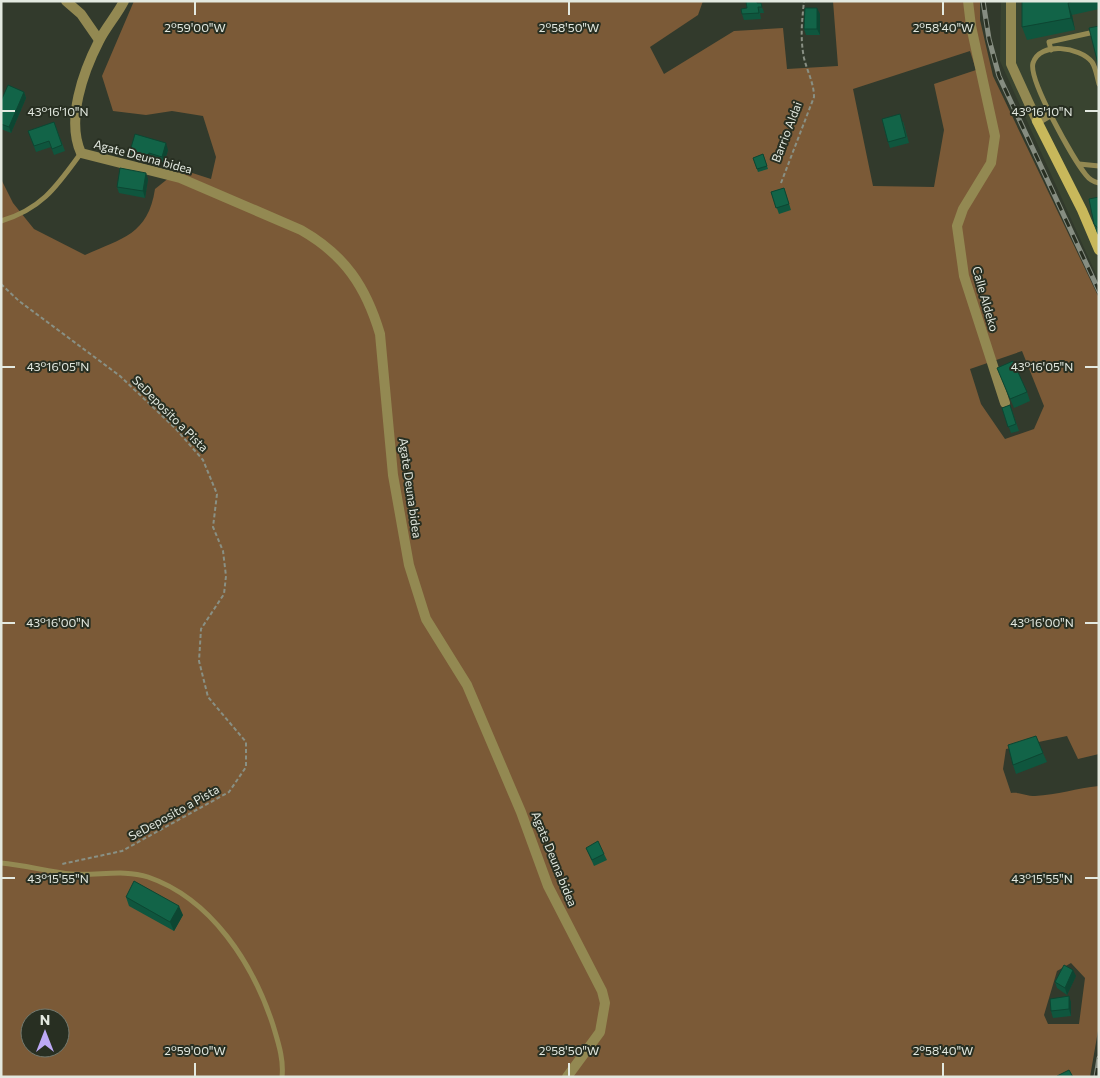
<svg xmlns="http://www.w3.org/2000/svg" width="1100" height="1078" font-family="Commissioner,sans-serif">
  <rect width="100%" height="100%" fill="#323a2c"/>
  <path fill="#394430" d="M1001 1H1099V281L1000 61Z"/>
  <path fill="#7b5a37" fill-rule="evenodd" d="M134 1H703L698 15 650 47 664 74 734 31 783 28 787 69 838 66 833 1H980V20L993 76 1099 298V754L1078 759 1067 736 1006 749 1003 769 1011 793C1021 792 1026 796 1035 796 1057 795 1077 788 1099 786V1025L1090 1077H1V179L13 203 34 229 85 255C122 238 148 235 155 189L180 169 211 179 216 157 203 116 172 111 146 115 113 111 102 76ZM970 51 976 70 934 84 944 130 934 187 873 186 853 89ZM1022 351 1044 406 1034 429 1005 439 981 404 970 369ZM1071 963 1085 978 1079 1024H1048L1044 1015 1057 971ZM30 1018H60V1048H30Z"/>
  <g fill="none" stroke-linecap="round" stroke-linejoin="round">
    <g stroke="#899084" stroke-width="2" stroke-dasharray="4 2.5" stroke-linecap="butt">
      <path d="M781 183 814 97C814 83 807 71 804 58 800 38 802 21 804 1"/>
      <path d="M1 284 19 301 120 376 176 429 203 460 217 494 213 527 223 551 226 576 224 594 201 629 199 661 208 697 246 742V767L229 792 122 851 62 864"/>
    </g>
    <g stroke="#938952" stroke-width="5">
      <path d="M1051 50 1049 42 1099 31"/>
      <path d="M1099 84C1097 77 1096 68 1092 62 1080 47 1040 41 1033 63 1028 80 1074 160 1086 175 1089 179 1094 182 1099 183"/>
      <path d="M1079 164 1099 166"/>
      <path d="M1 221C42 209 57 186 81 153"/>
      <path d="M1 863C25 865 49 872 72 874 97 876 124 869 148 877 212 899 253 964 273 1025 278 1042 284 1059 282 1077"/>
    </g>
    <g stroke="#938952" stroke-width="10">
      <path d="M66 1 81 14 99 40"/>
      <path d="M124 1C117 15 106 27 99 41 83 72 66 120 81 153L180 178 301 230C345 255 366 287 380 334L393 475 409 565 426 619 467 685 521 812 548 886 602 991 605 1003 600 1032 567 1077"/>
      <path d="M968 1 971 26 995 136 991 163 963 209 957 226 964 276 1005 403"/>
      <path d="M1011 1V64L1037 121 1049 114"/>
    </g>
    <path stroke="#c8b85b" stroke-width="10" d="M1037 121 1082 210 1099 250"/>
    <defs>
      <g id="rail">
        <path d="M983 1 989 39 999 76 1099 291"/>
        <path d="M1096 1077 1099 1058"/>
      </g>
    </defs>
    <use href="#rail" stroke="#868d81" stroke-width="5"/>
    <use href="#rail" stroke="#282f22" stroke-width="3" stroke-dasharray="9" stroke-linecap="butt"/>
  </g>
  <g fill="#0f563e">
    <path d="M1022 1H1099V9L1072 15 1075 30 1027 40 1022 27Z"/>
    <path d="M758 3 763 9 764 13H760L761 19 744 20 742 14 747 8Z"/>
    <path d="M820 14V35H806L804 29Z"/>
    <path d="M24 92 26 98 11 133 1 129V101Z"/>
    <path d="M903 121 909 143 890 148 888 142Z"/>
    <path d="M54 122 65 151 54 155 51 147 36 152 28 131Z"/>
    <path d="M168 150 164 163 151 159 150 162 133 157 130 151Z"/>
    <path d="M763 154 768 169 758 172 753 158Z"/>
    <path d="M148 179 145 198 119 193 117 187Z"/>
    <path d="M784 188 791 210 779 214 771 192Z"/>
    <path d="M1099 197V235L1097 233 1094 224Z"/>
    <path d="M997 368 1027 392 1030 401 1014 408Z"/>
    <path d="M1010 405 1019 431 1011 433 1002 408Z"/>
    <path d="M1043 753 1047 762 1016 774 1013 765Z"/>
    <path d="M586 848 604 854 607 860 594 866Z"/>
    <path d="M126 897 183 915 174 931 129 906Z"/>
    <path d="M1076 976 1067 995 1057 988 1055 982Z"/>
    <path d="M1071 1002V1016L1053 1018 1051 1011Z"/>
  </g>
  <g fill="#0d4632">
    <path d="M1068 3 1072 15 1075 30 1071 18Z"/>
    <path d="M817 8 820 14V35L817 29Z"/>
    <path d="M24 92 26 98 11 133 9 127Z"/>
    <path d="M166 143 168 150 164 163 162 157Z"/>
    <path d="M149 153 151 159 150 162 148 156Z"/>
    <path d="M146 173 148 179 145 198 143 191Z"/>
    <path d="M179 906 183 915 174 931 170 922Z"/>
    <path d="M1073 970 1076 976 1067 995 1065 988Z"/>
    <path d="M1069 996 1071 1002V1016L1069 1009Z"/>
  </g>
  <g fill="#126448" stroke="#0d4632">
    <path d="M750 1H757V3H761L762 7H758L759 13 742 14 741 9 747 8 746 2Z"/>
    <path d="M1022 1H1073L1068 3 1071 18 1022 27Z"/>
    <path d="M805 8H817V29H804Z"/>
    <path d="M1099 26V68L1089 28Z"/>
    <path d="M8 85 24 92 9 127 1 124V101Z"/>
    <path d="M900 114 906 137 888 142 882 119Z"/>
    <path d="M54 122 62 145 52 149 49 141 34 146 28 131Z"/>
    <path d="M135 134 166 143 162 157 149 153 148 156 130 151Z"/>
    <path d="M763 154 767 166 757 169 753 158Z"/>
    <path d="M120 168 146 173 143 191 117 187Z"/>
    <path d="M784 188 789 204 776 208 771 192Z"/>
    <path d="M1099 197V228H1098L1094 224 1089 199Z"/>
    <path d="M1013 361 1027 392 1010 399 997 368Z"/>
    <path d="M1010 405 1016 424 1008 427 1002 408Z"/>
    <path d="M1036 736 1043 753 1013 765 1008 745Z"/>
    <path d="M598 841 604 854 592 860 586 848Z"/>
    <path d="M134 881 179 906 170 922 126 897Z"/>
    <path d="M1064 965 1073 970 1065 988 1055 982Z"/>
    <path d="M1069 996V1009L1051 1011 1050 999Z"/>
    <path d="M1069 1070 1073 1077H1057V1076Z"/>
  </g>
  <path fill="none" stroke="#e3e9e0" stroke-width="2" d="M195 2V15M569 2V15M943 2V15M2 111H15M1085 111H1098M2 367H15M1085 367H1098M2 623H15M1085 623H1098M2 878H15M1085 878H1098M195 1063V1076M569 1063V1076M943 1063V1076"/>
  <g text-anchor="middle" stroke-width="4" stroke-linejoin="round" paint-order="stroke">
    <g font-size="12" fill="#e3e9e0" stroke="#282f22">
      <text transform="translate(787 132) rotate(-69)" y="4">Barrio Aldai</text>
      <text transform="translate(143 157) rotate(15)" y="4">Agate Deuna bidea</text>
      <text transform="translate(985 299) rotate(74)" y="4">Calle Aldeko</text>
      <text transform="translate(170 414) rotate(45)" y="4">SeDeposito a Pista</text>
      <text transform="translate(410 488) rotate(82)" y="4">Agate Deuna bidea</text>
      <text transform="translate(174 813) rotate(-29)" y="4">SeDeposito a Pista</text>
      <text transform="translate(554 859) rotate(68)" y="4">Agate Deuna bidea</text>
    </g>
  </g>
  <g font-size="12" text-anchor="middle" fill="#e3e9e0" stroke="#282f22" stroke-width="4" stroke-linejoin="round" paint-order="stroke">
    <text x="195" y="32">2°59'00"W</text>
    <text x="569" y="32">2°58'50"W</text>
    <text x="943" y="32">2°58'40"W</text>
    <text x="58" y="116">43°16'10"N</text>
    <text x="1042" y="116">43°16'10"N</text>
    <text x="58" y="371">43°16'05"N</text>
    <text x="1042" y="371">43°16'05"N</text>
    <text x="58" y="627">43°16'00"N</text>
    <text x="1042" y="627">43°16'00"N</text>
    <text x="58" y="883">43°15'55"N</text>
    <text x="1042" y="883">43°15'55"N</text>
    <text x="195" y="1055">2°59'00"W</text>
    <text x="569" y="1055">2°58'50"W</text>
    <text x="943" y="1055">2°58'40"W</text>
  </g>
  <rect width="1100" height="1078" fill="none" stroke="#e3e9e0" stroke-width="5"/>
  <g transform="translate(45 1033)"><circle r="24" fill="#282f22" stroke="#73796e"/>
  <path d="M0-4L9 19L0 12L-9 19Z" fill="#bda9f5"/>
  <text y="-8" font-size="14" font-weight="bold" text-anchor="middle" fill="#e3e9e0">N</text>
  </g>
</svg>
